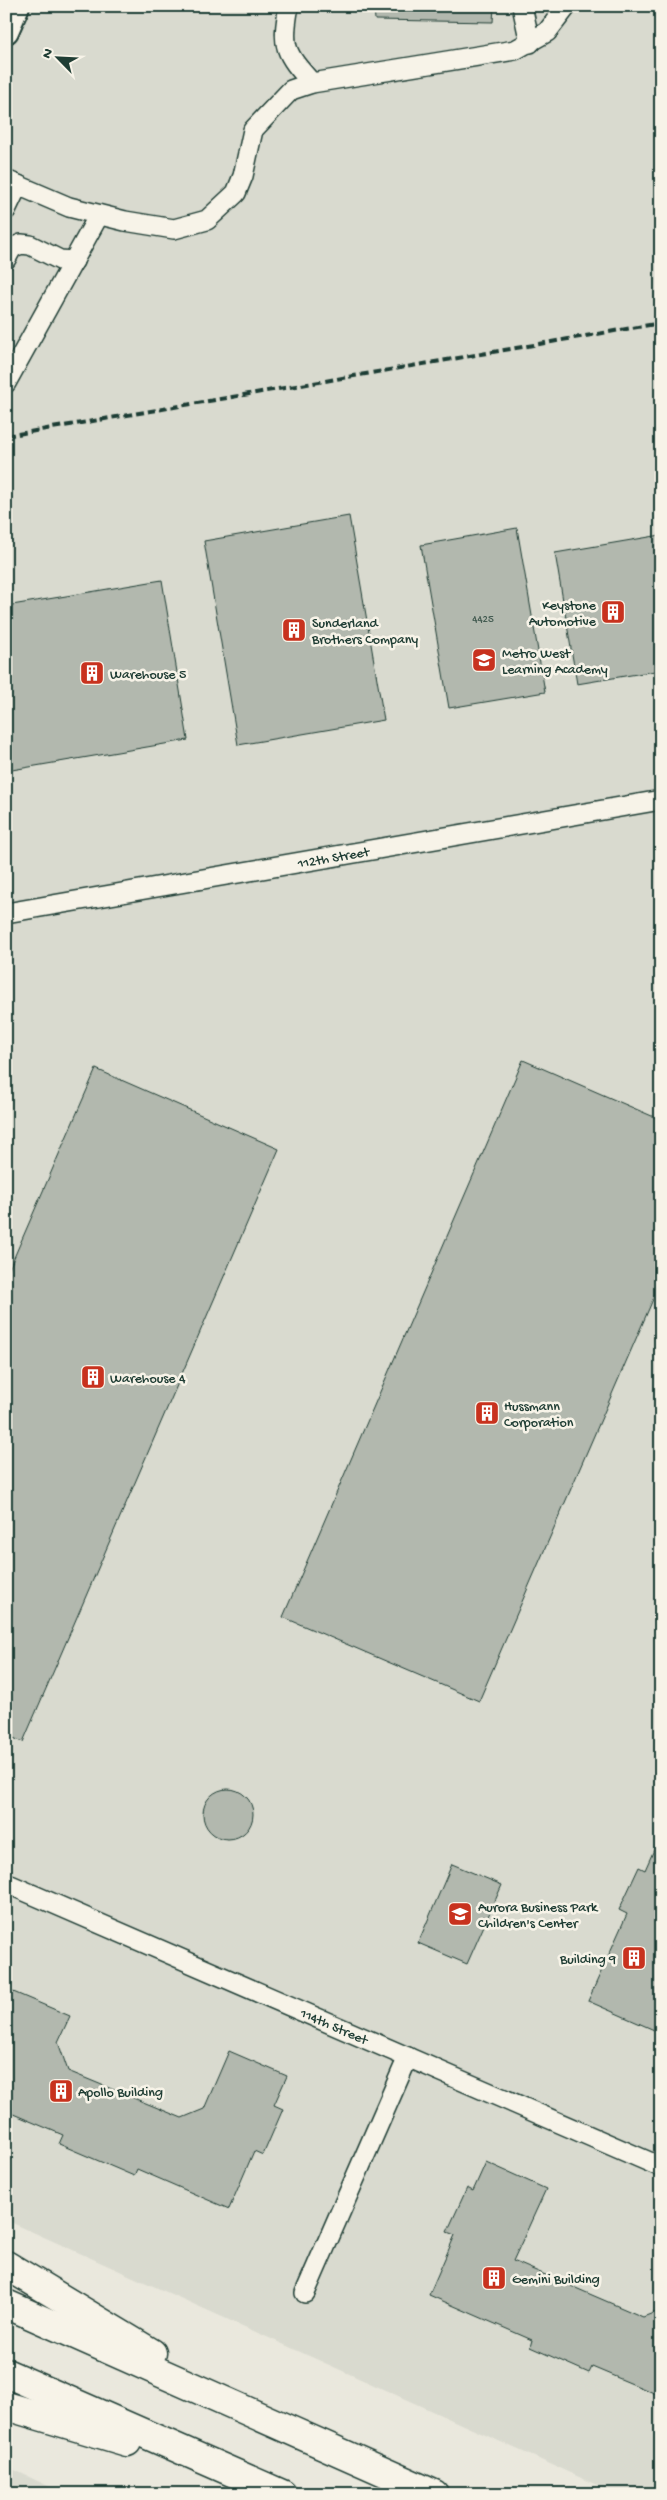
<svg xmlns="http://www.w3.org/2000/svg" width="667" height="2500" font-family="'Gochi Hand',sans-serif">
  <rect width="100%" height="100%" fill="#eae8dd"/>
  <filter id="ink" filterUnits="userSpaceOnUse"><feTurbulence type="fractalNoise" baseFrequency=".02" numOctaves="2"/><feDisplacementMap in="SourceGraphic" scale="10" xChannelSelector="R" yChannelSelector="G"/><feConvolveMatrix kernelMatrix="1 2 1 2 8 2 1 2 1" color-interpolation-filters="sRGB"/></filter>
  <g filter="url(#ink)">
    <g fill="#d9dacf">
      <path d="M17 6H661V2494H617L6 2220V31Z"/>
      <path d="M6 2466 65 2494H6Z"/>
    </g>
    <g fill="#b2b8ae" stroke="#1f3d34">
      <path d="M374 6H494L493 22 375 20Z"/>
      <path d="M349 516 384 720 238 745 204 541Z"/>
      <path d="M517 528 545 692 449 708 421 545Z"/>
      <path d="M661 535V670L577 684 555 553Z"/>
      <path d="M162 580 188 740 6 771V606Z"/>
      <path d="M523 1060 661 1120V1281L479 1701 283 1617Z"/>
      <path d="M96 1069 279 1149 23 1742 6 1735V1276Z"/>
      <circle cx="228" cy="1814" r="25"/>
      <path d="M661 1834V2033L588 2001 627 1914 619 1910 639 1867 645 1870Z"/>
      <path d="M452 1864 502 1885 467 1964 418 1943Z"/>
      <path d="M11 1991 70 2016 58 2042 68 2071 182 2118 204 2109 229 2051 287 2076 274 2105 283 2109 263 2155 254 2151 229 2209 137 2169 134 2176 59 2144 63 2135 6 2111V2001Z"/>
      <path d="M486 2162 546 2189 513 2261 643 2317 661 2310V2396L592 2367 589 2373 530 2347 532 2340 429 2295 455 2235 447 2232 467 2188 473 2191Z"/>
    </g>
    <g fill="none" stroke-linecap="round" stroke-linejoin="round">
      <defs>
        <g id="minor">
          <path d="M289 6C281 47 285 53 312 83"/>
          <path d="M522 6 530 43"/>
          <path d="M6 180 69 207 125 221 174 229 207 220 236 193 243 176 253 130 291 90 312 83 515 50 547 32 567 6"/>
          <path d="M6 210 18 185"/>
          <path d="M6 259 12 248 21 244 30 245 60 260 74 261"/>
          <path d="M6 383 99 215"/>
          <path id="s1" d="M6 913 661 800"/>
          <path id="s2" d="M6 1883 661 2167"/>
          <path d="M305 2293 408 2057"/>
        </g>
        <path id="major" d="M6 31 17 6"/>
        <g id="highway">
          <path d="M6 2265 152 2353"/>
          <path d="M6 2304 434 2494"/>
          <path d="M6 2373 282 2494"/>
          <path d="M6 2406 127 2442"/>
        </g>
      </defs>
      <use href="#minor" stroke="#1f3d34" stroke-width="22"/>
      <use href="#major" stroke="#1f3d34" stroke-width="28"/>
      <use href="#highway" stroke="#1f3d34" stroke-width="31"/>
      <use href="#minor" stroke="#f7f3e8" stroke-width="19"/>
      <use href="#major" stroke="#f7f3e8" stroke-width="24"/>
      <use href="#highway" stroke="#f7f3e8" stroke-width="28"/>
      <path stroke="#1f3d34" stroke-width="4" stroke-dasharray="8 4" stroke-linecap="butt" d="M6 436 661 323"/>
    </g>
  </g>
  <defs>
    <symbol id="building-square" viewBox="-11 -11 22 22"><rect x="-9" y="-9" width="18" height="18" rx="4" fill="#c8321e" stroke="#f7f3e8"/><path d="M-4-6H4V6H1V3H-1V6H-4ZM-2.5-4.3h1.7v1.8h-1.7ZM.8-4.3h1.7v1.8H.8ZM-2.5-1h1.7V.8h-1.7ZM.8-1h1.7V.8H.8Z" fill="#fff"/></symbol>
    <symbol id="school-square" viewBox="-11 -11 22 22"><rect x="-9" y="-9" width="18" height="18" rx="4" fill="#c8321e" stroke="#f7f3e8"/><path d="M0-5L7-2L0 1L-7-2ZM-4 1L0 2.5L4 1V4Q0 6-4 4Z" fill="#fff"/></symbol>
  </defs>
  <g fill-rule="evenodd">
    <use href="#building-square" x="599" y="598" width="28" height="28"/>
    <use href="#building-square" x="280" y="616" width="28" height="28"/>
    <use href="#school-square" x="470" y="646" width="28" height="28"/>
    <use href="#building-square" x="78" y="659" width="28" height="28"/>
    <use href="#building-square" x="79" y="1363" width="28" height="28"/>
    <use href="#building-square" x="473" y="1399" width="28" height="28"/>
    <use href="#school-square" x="446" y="1900" width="28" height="28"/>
    <use href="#building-square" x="620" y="1944" width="28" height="28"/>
    <use href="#building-square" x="47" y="2077" width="28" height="28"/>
    <use href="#building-square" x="480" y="2264" width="28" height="28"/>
  </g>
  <g text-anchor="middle" stroke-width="5" stroke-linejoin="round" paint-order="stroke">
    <g font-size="11" fill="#445c52">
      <text x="483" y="622">4425</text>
    </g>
    <g font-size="14" fill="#1f3d34" stroke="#f7f3e8" text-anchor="start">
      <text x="596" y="609" text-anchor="end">Keystone<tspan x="596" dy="16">Automotive</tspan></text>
      <text x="312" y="627">Sunderland<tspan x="312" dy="16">Brothers Company</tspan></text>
      <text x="502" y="657">Metro West<tspan x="502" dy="16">Learning Academy</tspan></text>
      <text x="110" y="678">Warehouse 5</text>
      <text x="110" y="1382">Warehouse 4</text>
      <text x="504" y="1410">Hussmann<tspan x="504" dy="16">Corporation</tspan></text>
      <text x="478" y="1911">Aurora Business Park<tspan x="478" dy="16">Children's Center</tspan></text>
      <text x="616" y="1963" text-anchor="end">Building 9</text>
      <text x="78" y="2096">Apollo Building</text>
      <text x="512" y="2283">Gemini Building</text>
    </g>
    <g font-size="14" fill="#1f3d34" stroke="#f7f3e8">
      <text dy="5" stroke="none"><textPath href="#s1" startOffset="332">112th Street</textPath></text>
      <text dy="5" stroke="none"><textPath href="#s2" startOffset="358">114th Street</textPath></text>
    </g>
  </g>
  <rect width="667" height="2500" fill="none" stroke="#f7f3e8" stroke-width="25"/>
  <rect x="12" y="12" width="642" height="2475" fill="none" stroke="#1f3d34" stroke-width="2" filter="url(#ink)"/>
  <g transform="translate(58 58) rotate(294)" stroke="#f7f3e8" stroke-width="4" paint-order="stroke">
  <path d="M0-4L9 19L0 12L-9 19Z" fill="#1f3d34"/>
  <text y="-8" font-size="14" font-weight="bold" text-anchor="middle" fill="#1f3d34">N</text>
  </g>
</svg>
